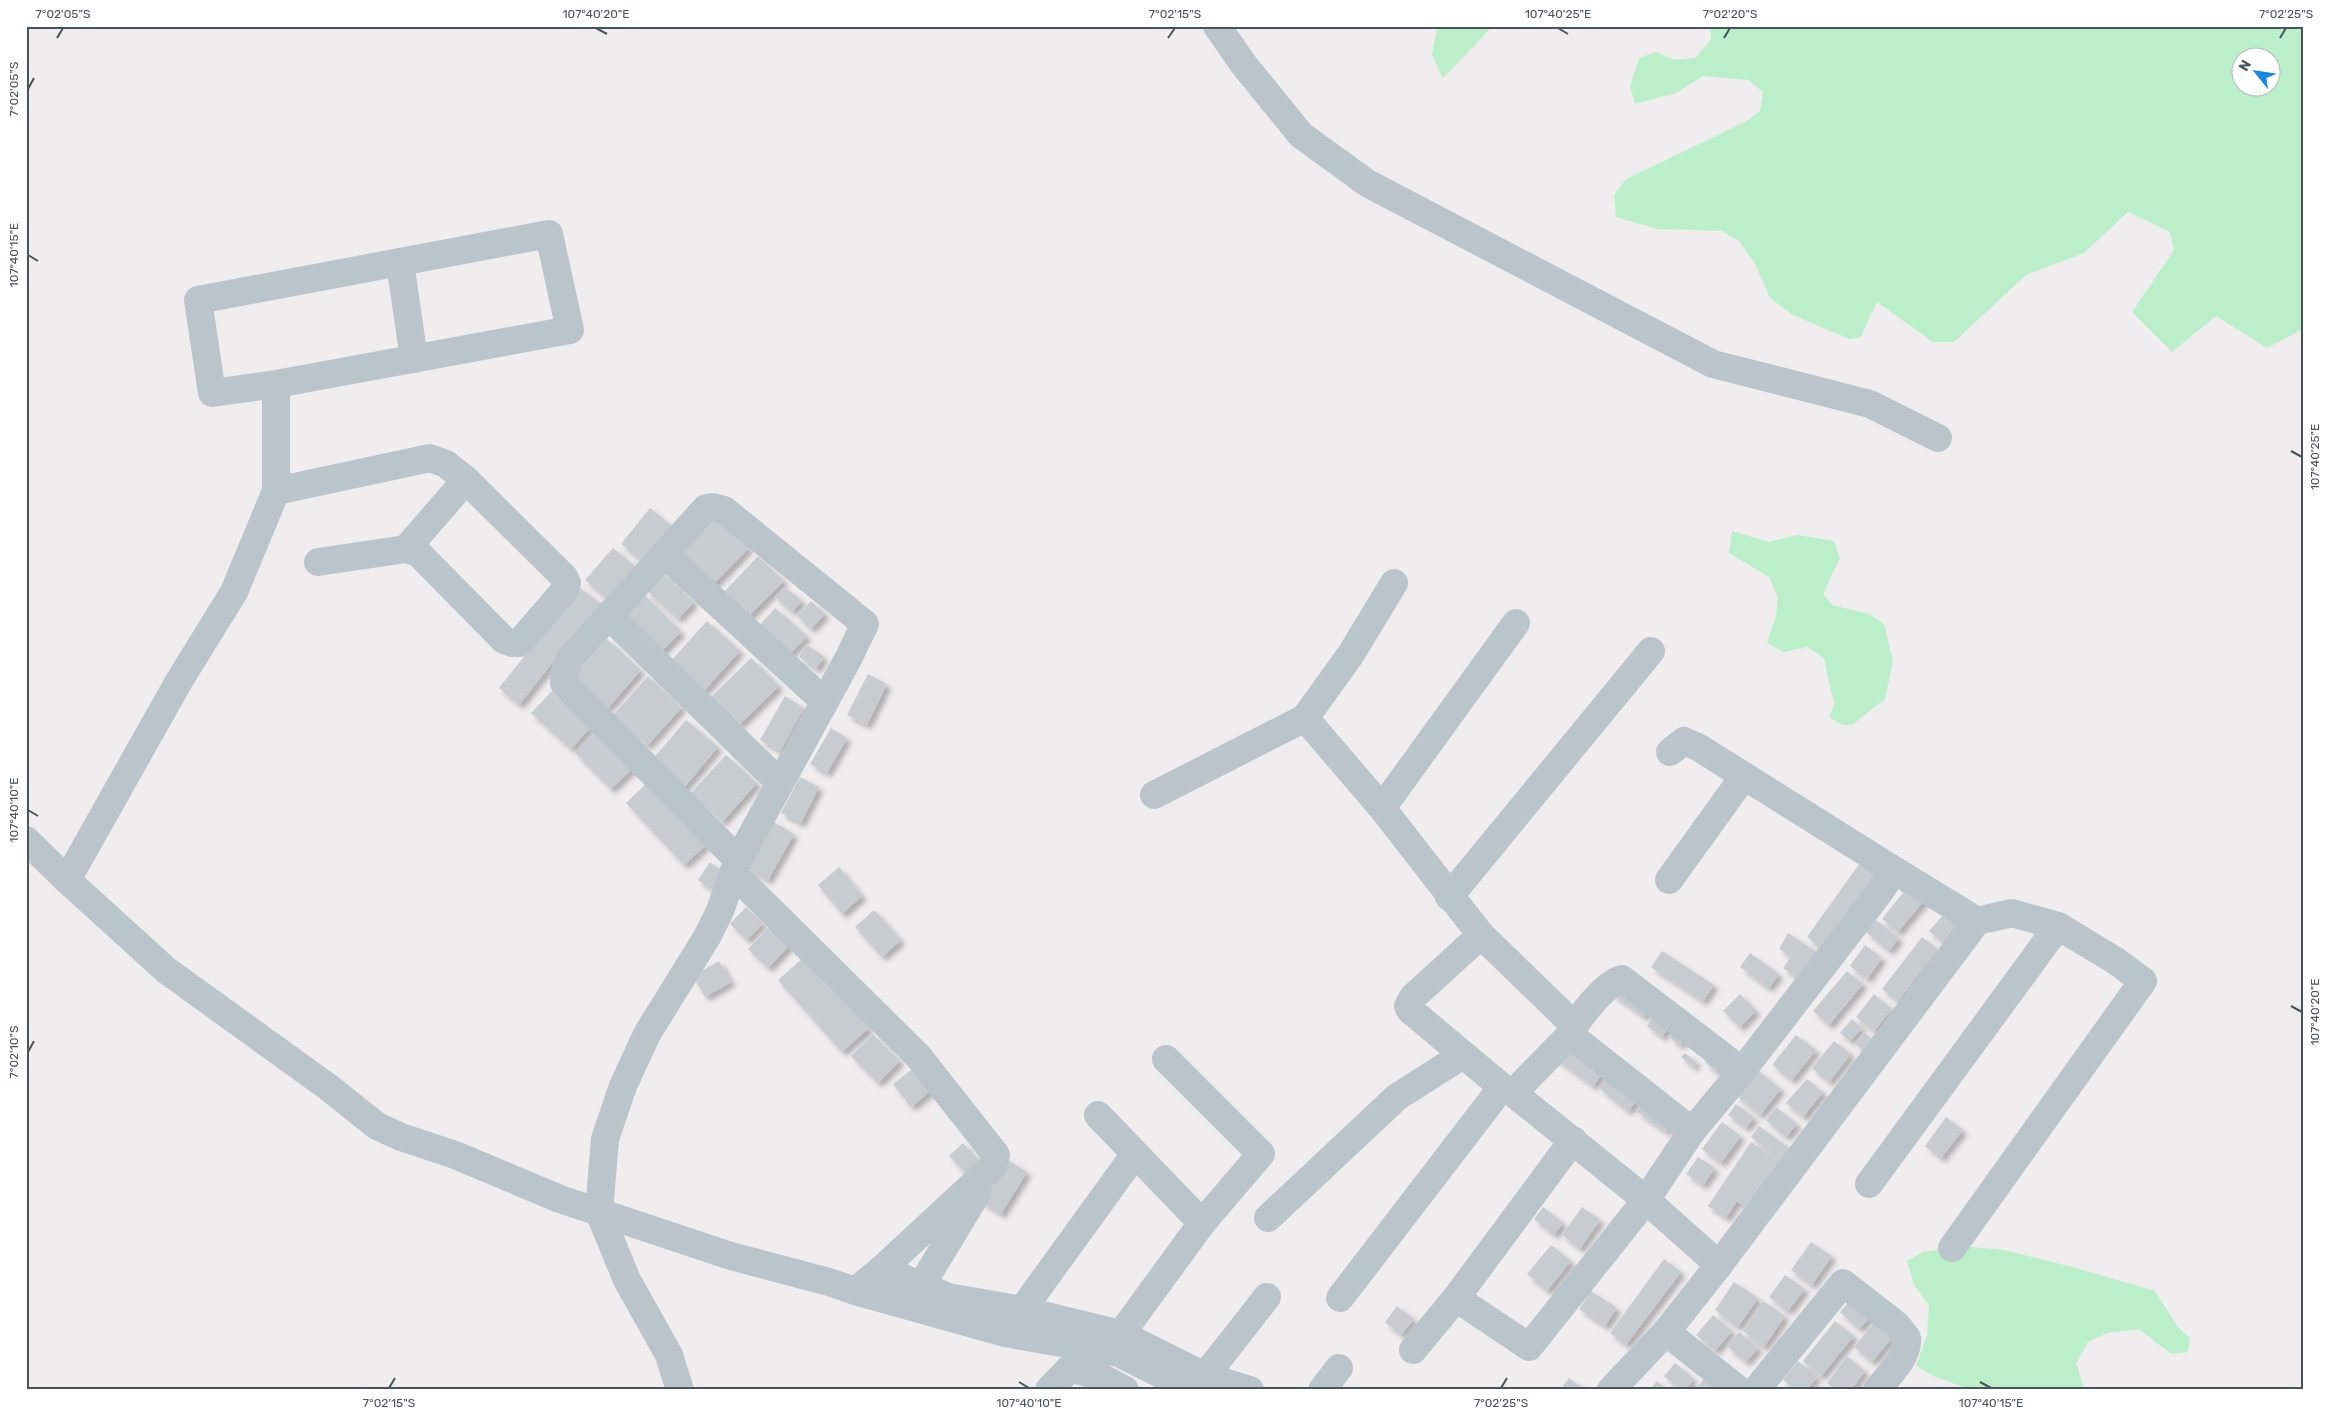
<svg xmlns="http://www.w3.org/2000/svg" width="2329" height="1416" font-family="Rubik,sans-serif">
  <defs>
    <filter id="shadow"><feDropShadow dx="4.5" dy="4.5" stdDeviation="2.5" flood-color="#0004"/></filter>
  </defs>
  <rect width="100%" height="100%" fill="#f0edee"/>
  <g fill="#bbefc9" fill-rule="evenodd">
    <path d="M1437 26H1493L1443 78 1432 55Z"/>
    <path d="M1710 26H2303V329L2267 348 2216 316 2172 352 2132 312 2174 250 2170 232 2128 212 2084 253 2026 275 1954 342H1933L1877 302 1860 338 1849 339 1793 315 1770 298 1754 262 1739 241 1722 231 1657 229 1616 217 1614 195 1626 179 1745 122 1760 111 1763 92 1748 80 1703 76 1676 93 1635 104 1630 86 1639 58 1656 52 1674 60 1695 58 1711 40ZM2242 58H2272V88H2242Z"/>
    <path d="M1732 531 1769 542 1798 535 1834 541 1840 558 1823 594 1832 605 1869 614 1884 624 1893 661 1885 699 1852 725H1842L1829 717 1835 703 1831 692 1824 658 1807 647 1784 652 1767 643 1776 616 1778 597 1769 577 1729 553Z"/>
    <path d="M1962 1246 2004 1250 2076 1268 2155 1291 2178 1327 2190 1338 2188 1352 2171 1354 2139 1329 2107 1333 2088 1342 2076 1364 2085 1390H1971L1936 1377 1916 1366 1927 1335 1929 1305 1914 1285 1907 1261 1923 1252Z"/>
  </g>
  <g fill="#c7ccd1" filter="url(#shadow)">
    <path d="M650 508 672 526 643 562 621 544Z"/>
    <path d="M717 517 749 548 712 586 681 555Z"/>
    <path d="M613 548 637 568 609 601 585 580Z"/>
    <path d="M758 556 784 581 748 617 723 593Z"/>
    <path d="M663 573 694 602 678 619 647 591Z"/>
    <path d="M579 587 600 603 519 705 499 688Z"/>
    <path d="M785 587 802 601 792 612 775 597Z"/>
    <path d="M645 595 681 632 660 653 624 616Z"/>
    <path d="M811 601 825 614 811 629 797 616Z"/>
    <path d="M775 608 807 636 790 654 759 626Z"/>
    <path d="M707 621 740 651 703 692 670 662Z"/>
    <path d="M607 639 641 670 607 709 572 678Z"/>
    <path d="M807 645 824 657 816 669 799 657Z"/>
    <path d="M751 658 779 686 739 725 711 697Z"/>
    <path d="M868 674 887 684 867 725 847 715Z"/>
    <path d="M648 676 682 707 647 746 613 715Z"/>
    <path d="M552 691 591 727 571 749 531 713Z"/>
    <path d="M785 696 804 708 780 751 760 740Z"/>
    <path d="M686 720 718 747 683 789 651 761Z"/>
    <path d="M601 727 637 764 611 789 575 753Z"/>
    <path d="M831 728 847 738 827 773 810 764Z"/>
    <path d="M726 755 757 783 722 822 691 793Z"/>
    <path d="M800 777 819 787 801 823 781 813Z"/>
    <path d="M648 782 706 845 684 865 626 803Z"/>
    <path d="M772 821 794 834 768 880 745 867Z"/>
    <path d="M1862 860 1878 872 1822 948 1807 937Z"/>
    <path d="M710 862 726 874 714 891 698 880Z"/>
    <path d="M839 867 862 896 842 914 818 885Z"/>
    <path d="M1910 884 1927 897 1898 932 1882 919Z"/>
    <path d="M1951 906 1966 919 1944 944 1929 931Z"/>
    <path d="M746 907 763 923 747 940 730 924Z"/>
    <path d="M874 910 901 940 882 957 855 927Z"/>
    <path d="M1876 920 1899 938 1889 951 1866 932Z"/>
    <path d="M770 926 790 945 768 968 748 949Z"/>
    <path d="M1788 933 1817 952 1800 979 1783 968 1791 956 1779 949Z"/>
    <path d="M1922 937 1938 949 1898 1001 1882 989Z"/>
    <path d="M1865 945 1882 958 1867 979 1850 966Z"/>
    <path d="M1662 951 1714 985 1703 1001 1651 967Z"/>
    <path d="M1750 953 1779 974 1769 988 1740 967Z"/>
    <path d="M802 959 832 992 835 990 869 1028 842 1052 778 980Z"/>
    <path d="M719 961 731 982 705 997 693 976Z"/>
    <path d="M1847 971 1863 984 1829 1025 1813 1011Z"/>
    <path d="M1622 980 1654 1003 1644 1017 1611 993Z"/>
    <path d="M1740 994 1756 1011 1740 1027 1723 1011Z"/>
    <path d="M1874 994 1892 1009 1874 1031 1856 1017Z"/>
    <path d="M1659 1008 1674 1019 1662 1037 1647 1026Z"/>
    <path d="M1852 1019 1862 1028 1850 1041 1840 1033Z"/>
    <path d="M1675 1027 1687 1036 1680 1045 1669 1037Z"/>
    <path d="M1864 1032 1873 1040 1865 1051 1855 1044Z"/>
    <path d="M873 1034 900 1061 878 1083 851 1056Z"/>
    <path d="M1796 1035 1816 1050 1792 1080 1772 1065Z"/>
    <path d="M1568 1038 1607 1067 1593 1086 1554 1057Z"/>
    <path d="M1834 1041 1851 1054 1829 1082 1812 1068Z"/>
    <path d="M1715 1052 1726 1062 1716 1072 1705 1062Z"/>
    <path d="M1685 1053 1697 1063 1693 1067 1681 1057Z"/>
    <path d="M915 1067 932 1090 911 1107 893 1084Z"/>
    <path d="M1613 1069 1643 1093 1628 1111 1599 1088Z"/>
    <path d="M1756 1069 1781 1089 1760 1115 1736 1095Z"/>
    <path d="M1807 1079 1823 1092 1803 1117 1786 1103Z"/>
    <path d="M1646 1100 1675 1120 1666 1132 1637 1112Z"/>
    <path d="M1736 1104 1754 1117 1746 1128 1728 1115Z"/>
    <path d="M1776 1107 1797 1124 1786 1137 1766 1120Z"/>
    <path d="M1946 1117 1963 1130 1941 1158 1925 1146Z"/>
    <path d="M1722 1122 1741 1136 1721 1163 1702 1149Z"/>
    <path d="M1759 1126 1789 1148 1781 1160 1751 1137Z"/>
    <path d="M1751 1142 1779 1161 1747 1208 1737 1201 1726 1218 1708 1206Z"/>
    <path d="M963 1143 980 1161 966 1174 949 1156Z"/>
    <path d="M1698 1157 1715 1168 1703 1185 1686 1174Z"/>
    <path d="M1005 1158 1027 1172 1001 1214 979 1200Z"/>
    <path d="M1543 1207 1563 1223 1554 1235 1534 1219Z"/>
    <path d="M1582 1207 1600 1220 1580 1249 1562 1235Z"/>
    <path d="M1811 1242 1832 1256 1812 1285 1791 1270Z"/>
    <path d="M1551 1245 1571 1261 1547 1291 1527 1274Z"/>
    <path d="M1664 1259 1681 1272 1626 1345 1610 1333Z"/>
    <path d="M1785 1275 1805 1289 1788 1311 1769 1297Z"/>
    <path d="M1734 1282 1758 1298 1738 1327 1715 1310Z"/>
    <path d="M1591 1291 1617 1308 1605 1326 1579 1309Z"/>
    <path d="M1853 1297 1873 1314 1859 1329 1840 1312Z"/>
    <path d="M1763 1301 1785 1316 1764 1347 1743 1331Z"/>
    <path d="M1397 1306 1414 1319 1401 1335 1385 1322Z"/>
    <path d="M1713 1315 1732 1331 1715 1351 1696 1335Z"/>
    <path d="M1835 1321 1854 1336 1821 1376 1803 1361Z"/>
    <path d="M1874 1323 1892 1338 1872 1362 1854 1347Z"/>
    <path d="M1739 1332 1758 1348 1746 1362 1727 1346Z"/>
    <path d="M1847 1356 1865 1371 1851 1390H1835L1827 1383Z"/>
    <path d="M1798 1361 1817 1377 1806 1390H1795L1783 1380Z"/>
    <path d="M1675 1363 1694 1379 1685 1390H1681L1664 1376Z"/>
    <path d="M1707 1375 1725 1390H1695Z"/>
    <path d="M1569 1378 1585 1390H1560Z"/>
    <path d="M1657 1381 1668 1390H1650Z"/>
  </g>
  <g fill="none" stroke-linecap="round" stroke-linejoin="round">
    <g stroke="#b9c4cb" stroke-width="28">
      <path d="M1217 26 1244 65 1301 135 1367 183 1713 364 1870 404 1938 438"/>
      <path d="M400 262 414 359"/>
      <path d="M276 384 212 393 198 300 549 234 570 330 276 384V491"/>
      <path d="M406 549 466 480"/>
      <path d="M665 555 825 702"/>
      <path d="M1394 583 1351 654 1305 718 1382 808 1481 935 1574 1025"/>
      <path d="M608 615 780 783"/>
      <path d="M1670 752 1684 741 1698 747 1894 870 1879 893 1742 1071 1692 1131 1646 1200 1719 1265"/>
      <path d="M1154 795 1305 718"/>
      <path d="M1382 808 1516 623"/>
      <path d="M26 840 67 880 166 970 328 1087 377 1126 401 1137 455 1155 560 1199 731 1256 829 1282 855 1291 1005 1333 1119 1353 1192 1390"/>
      <path d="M1894 870 1977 921"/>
      <path d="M733 873 918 1056 996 1155 993 1166 882 1269 855 1291"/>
      <path d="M67 880 179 681 234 592 276 491 430 458 446 464 466 480 564 577 567 583 565 590 519 643H512L504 640 418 553 406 549 318 562"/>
      <path d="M1669 880 1744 776"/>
      <path d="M1449 897 1651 651"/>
      <path d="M1481 935 1413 997 1408 1006 1410 1010 1502 1087 1513 1093 1646 1200 1529 1347 1456 1298 1573 1140"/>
      <path d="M1570 1035 1692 1131"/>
      <path d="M1166 1059 1261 1154 1202 1223"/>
      <path d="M1513 1093 1570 1035C1576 1020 1606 982 1622 979L1742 1071"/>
      <path d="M1098 1115 1202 1223 1121 1334"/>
      <path d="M1268 1218 1397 1097 1463 1055"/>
      <path d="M1952 1248 2143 981 2116 961 2058 926"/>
      <path d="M882 1269 948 1297 1022 1310 1121 1334 1205 1376 1250 1390"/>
      <path d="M921 1286 977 1193"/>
      <path d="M1340 1298 1502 1087"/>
      <path d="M1022 1310 1135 1154"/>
      <path d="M1666 1332 1739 1390"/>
      <path d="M1413 1350 1456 1298"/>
      <path d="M1205 1376 1267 1297"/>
      <path d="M680 1390 669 1355 627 1280 599 1212 605 1139 623 1086 647 1034 707 937 720 911 738 860 847 661 865 624 724 510 713 507 706 508 570 659 564 673V683L738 860"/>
      <path d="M1049 1390 1070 1368 1101 1377 1125 1390"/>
      <path d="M1322 1390 1339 1368"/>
      <path d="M1611 1390 1666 1332 1719 1265 1977 921 2012 913 2058 926 1869 1184"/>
      <path d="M1756 1390 1843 1283 1897 1325 1907 1338C1909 1357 1888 1376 1877 1390"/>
    </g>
  </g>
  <path fill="none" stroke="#46545b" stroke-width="2" d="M596 28 607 34M1558 28 1568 34M57 38 63 28M1168 38 1175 28M1724 38 1730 28M2280 38 2286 28M28 89 34 78M28 255 38 261M2291 451 2302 457M28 810 38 816M2291 1006 2302 1012M28 1052 34 1041M1019 1382 1029 1388M1980 1382 1991 1388M389 1388 395 1378M1501 1388 1507 1378"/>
  <rect width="2329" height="1416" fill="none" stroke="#ffffff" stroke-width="55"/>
  <g transform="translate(2256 72) rotate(300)"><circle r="24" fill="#ffffff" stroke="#b5bbbd"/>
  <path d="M0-4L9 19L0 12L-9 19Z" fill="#1687e2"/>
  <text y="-8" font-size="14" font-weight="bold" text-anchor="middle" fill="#46545b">N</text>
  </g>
  <rect x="28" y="28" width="2274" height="1360" fill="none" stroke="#46545b" stroke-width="2"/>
  <g font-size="12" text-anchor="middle" fill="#46545b">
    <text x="63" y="18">7°02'05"S</text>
    <text x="596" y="18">107°40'20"E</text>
    <text x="1175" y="18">7°02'15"S</text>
    <text x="1558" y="18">107°40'25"E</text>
    <text x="1730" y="18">7°02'20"S</text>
    <text x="2286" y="18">7°02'25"S</text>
    <text transform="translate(14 89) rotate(-90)" y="4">7°02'05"S</text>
    <text transform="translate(14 255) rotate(-90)" y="4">107°40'15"E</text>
    <text transform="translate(2315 457) rotate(-90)" y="4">107°40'25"E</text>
    <text transform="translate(14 810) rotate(-90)" y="4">107°40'10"E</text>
    <text transform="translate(2315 1012) rotate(-90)" y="4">107°40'20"E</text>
    <text transform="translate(14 1052) rotate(-90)" y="4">7°02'10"S</text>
    <text x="389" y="1407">7°02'15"S</text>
    <text x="1029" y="1407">107°40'10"E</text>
    <text x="1501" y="1407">7°02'25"S</text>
    <text x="1991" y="1407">107°40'15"E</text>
  </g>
</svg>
